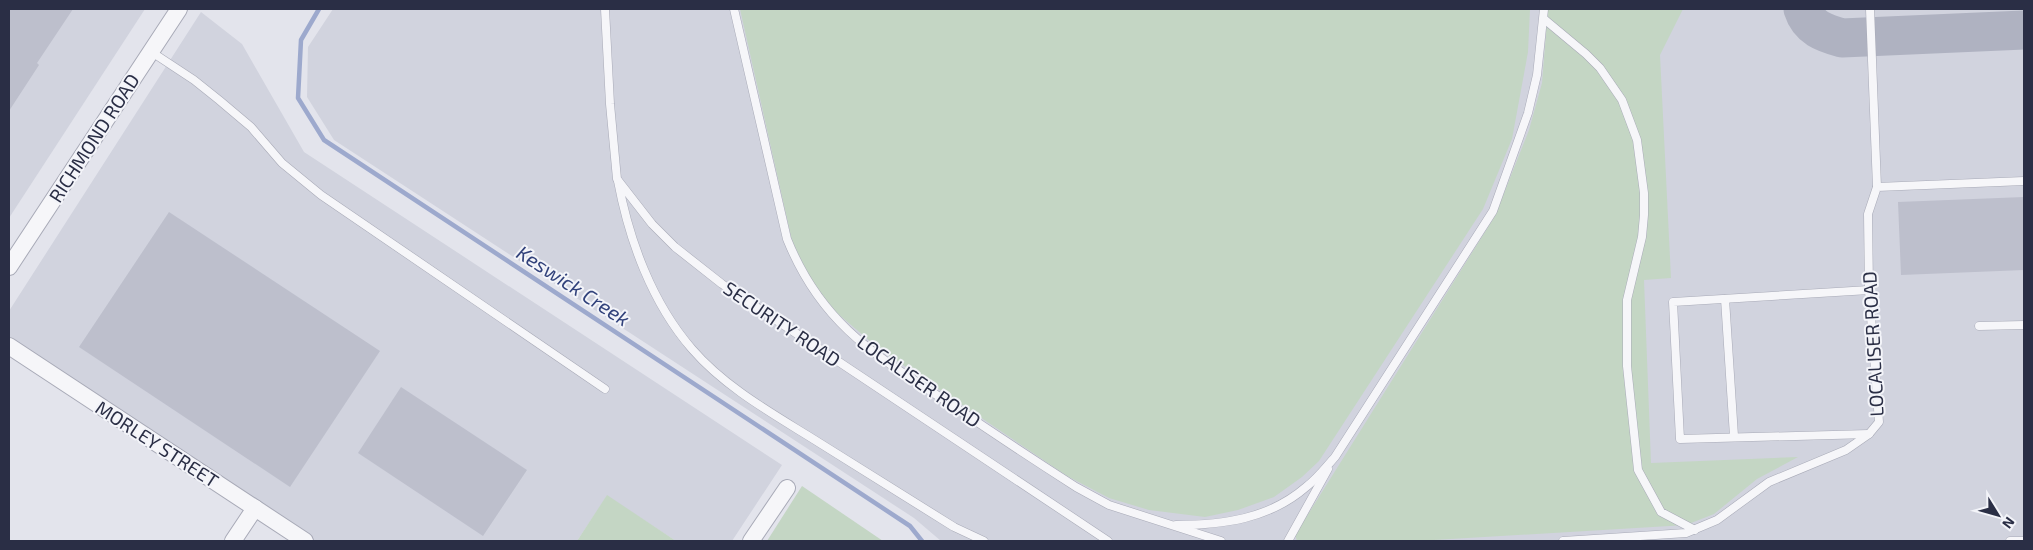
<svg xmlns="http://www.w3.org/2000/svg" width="2033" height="550" font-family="'Exo 2',sans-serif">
  <rect width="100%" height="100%" fill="#e3e4ec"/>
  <g fill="#d1d3de">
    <path d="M9 9H145L9 218Z"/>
    <path d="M333 9H2024V541H941L914 518 334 140 307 97 308 47Z"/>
    <path d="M201 12 242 44 304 152 782 465 732 541H676L607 496 577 541H309L9 338V311Z"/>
  </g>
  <g fill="#c4d6c4">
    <path d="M740 9H1530L1528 52 1512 139 1483 209 1319 461 1302 477 1274 497 1238 510 1205 517 1149 510 1109 498 1067 476 878 348 837 313 812 283 792 241Z"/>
    <path d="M1548 9H1683L1660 55 1671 278 1644 280 1651 463 1798 457 1757 479 1714 514 1686 525 1417 541H1297L1295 535 1495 216 1529 130 1542 83Z"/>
    <path d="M802 486 883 541H767Z"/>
    <path d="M607 495 676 541H577Z"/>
  </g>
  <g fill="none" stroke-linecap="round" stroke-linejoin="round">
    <path stroke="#9da9cd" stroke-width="4.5" d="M319 9 301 40 298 98 324 140 910 526 922 541"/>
    <path stroke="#afb2c1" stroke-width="39" d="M1803 9C1809 28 1824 33 1842 38L2024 30"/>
  </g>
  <g fill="#bdbfcc">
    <path d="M9 9H73L37 63 39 65 9 111Z"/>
    <path d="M2024 197V270L1901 275 1898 202Z"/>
    <path d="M169 212 380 351 290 487 79 347Z"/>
    <path d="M401 387 527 470 483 536 358 453Z"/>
  </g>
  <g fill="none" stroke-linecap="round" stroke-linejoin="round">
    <defs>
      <g id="service">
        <path d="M605 9 610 104 617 179 652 224 675 247 722 284 1108 541"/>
        <path d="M734 9 787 239C822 326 877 356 952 405 993 433 1034 460 1076 487L1109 505 1221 541"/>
        <path d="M1870 9 1877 187"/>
        <path d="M1544 19 1586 54 1600 68 1622 100 1637 140 1644 193V215L1642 237 1627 300V366L1638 470 1661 512 1695 530"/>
        <path d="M150 51 194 80 219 100 251 127 282 163 321 195 605 389"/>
        <path d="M618 181C629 240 652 303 692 349 724 386 768 411 810 437 858 467 906 497 954 527L984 541"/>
        <path d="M1725 299 1734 436"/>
        <path d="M1979 326 2024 325"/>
        <path d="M1869 434 1680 439 1673 302 1869 290"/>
        <path d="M1176 525C1223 525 1269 519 1306 487 1317 479 1326 467 1335 457L1493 211 1528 113 1537 75 1544 9"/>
        <path d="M1288 541 1328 469"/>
        <path d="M1563 541 1686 533 1717 520 1769 482 1846 450 1869 434 1879 422 1869 290 1868 214 1877 187 2024 181"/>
        <path d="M2010 541H2024"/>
      </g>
      <g id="minor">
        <path d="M9 267 179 9"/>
        <path d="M9 346 305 541"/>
        <path d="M233 541 255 508"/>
        <path d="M751 541 787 488"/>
      </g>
    </defs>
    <use href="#service" stroke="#a8aab7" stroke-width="9"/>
    <use href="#minor" stroke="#a8aab7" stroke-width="18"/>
    <use href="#service" stroke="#f6f6f9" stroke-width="8"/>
    <use href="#minor" stroke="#f6f6f9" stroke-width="16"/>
  </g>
  <g text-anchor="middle" stroke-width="4" stroke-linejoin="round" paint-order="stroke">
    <g font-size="19" fill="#2a2e45" stroke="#f3f4f9">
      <text transform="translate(94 138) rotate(-57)" y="7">RICHMOND ROAD</text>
      <text transform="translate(782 324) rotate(34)" y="7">SECURITY ROAD</text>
      <text transform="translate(1873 344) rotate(-93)" y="7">LOCALISER ROAD</text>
      <text transform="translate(919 381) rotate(35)" y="7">LOCALISER ROAD</text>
      <text transform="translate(157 444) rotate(33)" y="7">MORLEY STREET</text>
    </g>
    <g font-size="20" font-style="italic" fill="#32427b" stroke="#f3f4f9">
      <text transform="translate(573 286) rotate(33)" y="7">Keswick Creek</text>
    </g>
  </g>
  <rect width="2033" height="550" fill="none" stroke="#2a2e45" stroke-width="20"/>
  <g transform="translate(1998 515) rotate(127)" stroke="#f3f4f9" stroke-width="4" paint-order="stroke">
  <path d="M0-4L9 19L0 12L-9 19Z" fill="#2a2e45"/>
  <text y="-8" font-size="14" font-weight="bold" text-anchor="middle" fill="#2a2e45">N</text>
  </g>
</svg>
